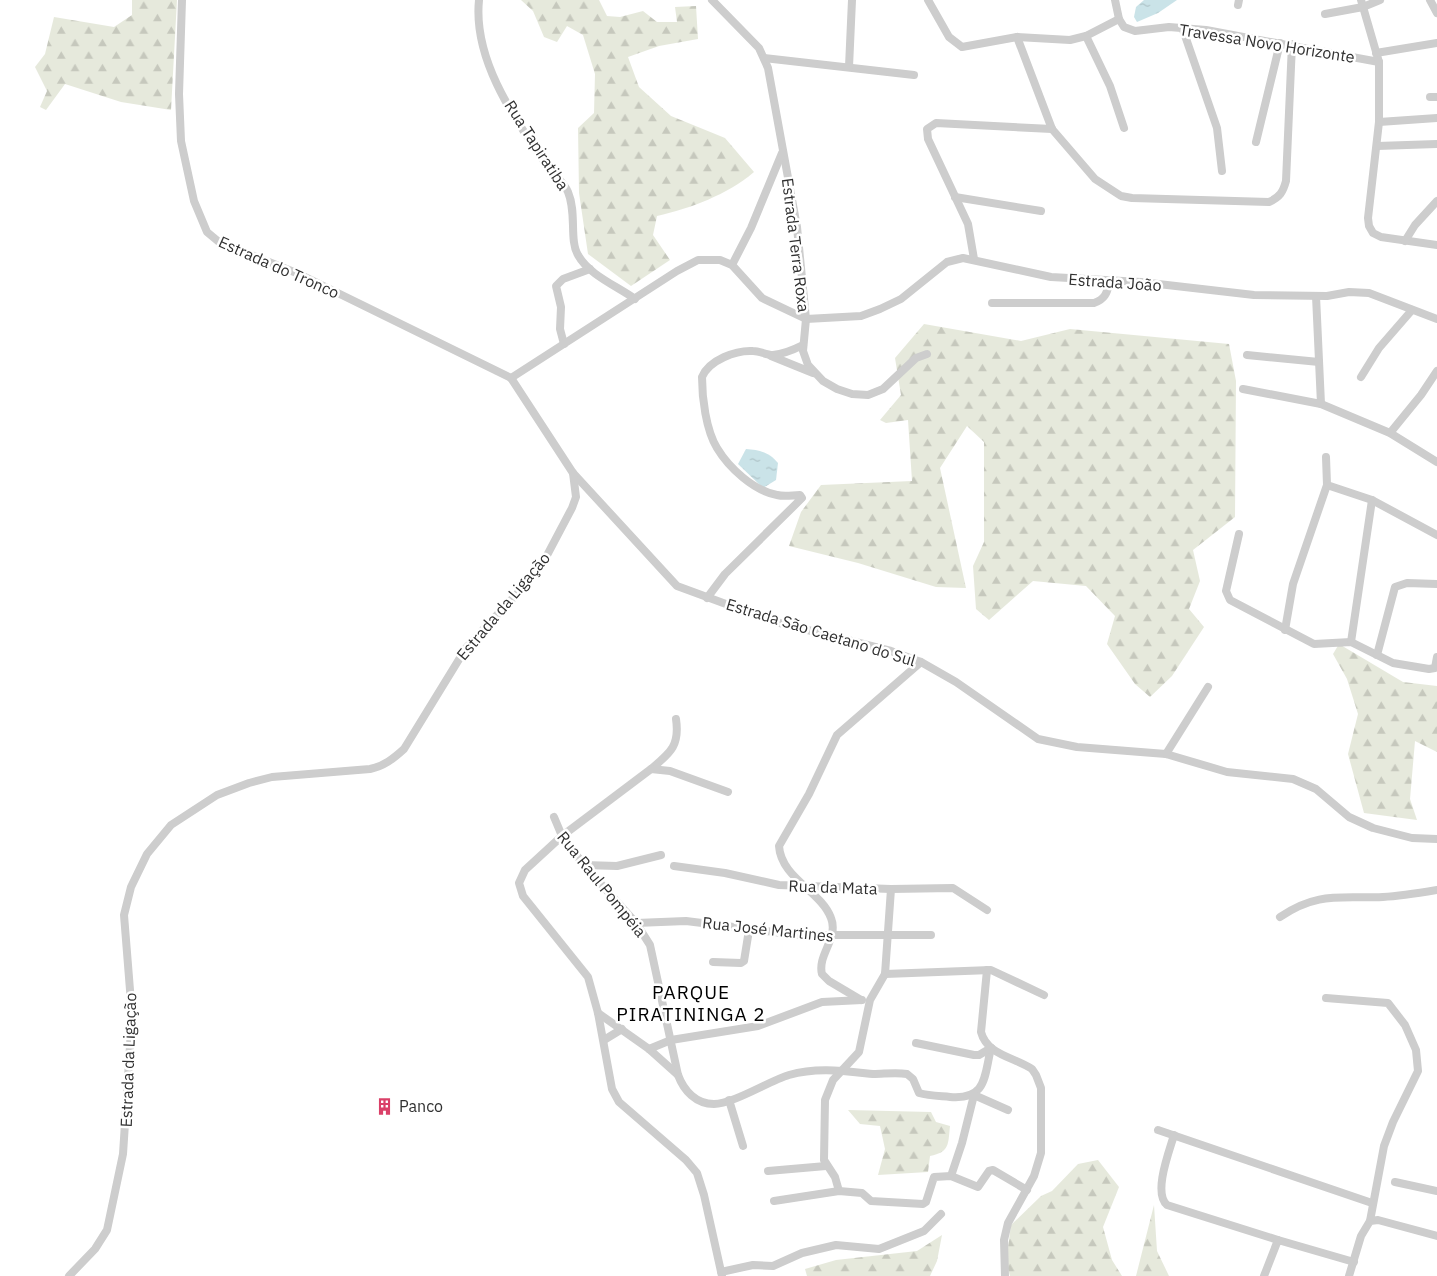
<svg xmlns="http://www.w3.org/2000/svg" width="1437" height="1276" font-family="'IBM Plex Sans',sans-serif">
  <defs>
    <pattern id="forest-firs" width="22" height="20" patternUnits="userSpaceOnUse" patternTransform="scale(1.25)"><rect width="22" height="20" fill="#e6e9dc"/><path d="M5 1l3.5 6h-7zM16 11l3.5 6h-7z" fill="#c6c8bd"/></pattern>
    <pattern id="water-ripples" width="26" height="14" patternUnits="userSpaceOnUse" patternTransform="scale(1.25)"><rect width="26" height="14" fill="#cae3e8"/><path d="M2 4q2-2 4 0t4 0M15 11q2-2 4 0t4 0" fill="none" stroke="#aec3c7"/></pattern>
  </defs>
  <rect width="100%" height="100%" fill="#fff"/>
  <g fill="url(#forest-firs)">
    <path d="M132 0H177L171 110 121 102 65 84 46 110 40 107 47 91 35 67 45 54 54 17 114 27 132 15Z"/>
    <path d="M521 0H599L607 16 620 17 643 11 657 22H677L675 7 696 6 698 39 659 46 628 57 639 87 671 116 725 138 754 172C727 195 691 208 657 216L653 235 670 260 631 286 588 254 579 193 578 128 594 113 595 74 583 35 567 26 557 42 544 37 533 11Z"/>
    <path d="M924 324 1021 341 1070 329 1229 344 1236 381 1235 517 1193 550 1200 581 1189 609 1204 627 1172 676 1150 697 1135 684 1107 644 1115 616 1086 586 1033 581 989 620 976 609 973 566 984 542V442L967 426 940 468 966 588 936 587 858 563 789 546 801 512 821 485 912 481 908 420 886 423 880 420 901 395 895 358Z"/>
    <path d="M1339 644 1403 682 1437 686V752L1415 741 1410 799 1417 820 1364 813 1348 754 1358 714 1347 679 1333 654Z"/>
    <path d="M848 1110 931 1112 936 1122 950 1126C948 1144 950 1152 930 1156L928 1172 878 1175 885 1149 880 1126 860 1124Z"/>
    <path d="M1098 1160 1119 1187 1103 1227 1112 1260 1122 1276H1010L1006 1262 1011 1225 1041 1196 1052 1191 1078 1164Z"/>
    <path d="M1154 1205 1157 1251 1169 1276H1136Z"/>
    <path d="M942 1235 937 1261 930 1276H807L805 1269 836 1260 917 1251Z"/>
  </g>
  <g fill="url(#water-ripples)">
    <path d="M1144 0H1177L1158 13 1137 22 1134 17 1136 7Z"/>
    <path d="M746 449C759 450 769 452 778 463L776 480 763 488 738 464Z"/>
  </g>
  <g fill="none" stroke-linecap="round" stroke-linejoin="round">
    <g stroke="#cdcdcd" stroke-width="8">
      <path d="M182 0 179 94 181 141 194 201 207 232 219 242 299 274 511 378"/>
      <path d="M479 0C473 59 513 116 545 163 552 174 563 180 568 192 577 213 569 240 578 255 589 275 617 286 635 299"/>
      <path d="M712 0 759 48 768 68 797 227 806 319 803 351 808 365 823 381 837 389 852 394 868 395 883 389 916 358 927 354"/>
      <path d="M928 0 949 37 962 47 1017 37 1070 40 1086 36 1119 19"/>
      <path d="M1115 0 1119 19 1124 27 1135 31 1169 27 1206 30 1379 62"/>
      <path d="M1361 0 1379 62V122L1368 218 1369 226 1373 233 1381 237 1437 245"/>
      <path d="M1430 0 1437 13"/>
      <path d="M1238 5 1239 0"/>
      <path d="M1325 14 1363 7 1380 0"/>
      <path d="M1182 27 1217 128 1222 171"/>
      <path d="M1086 36 1110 86 1124 128"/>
      <path d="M1017 37 1052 129 1095 179 1121 196 1132 198 1269 202C1280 197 1283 192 1286 181L1292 44"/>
      <path d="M1376 53 1437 43"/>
      <path d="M764 58 914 75"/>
      <path d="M849 67 852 0"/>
      <path d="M1430 97H1437"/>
      <path d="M1379 122 1437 118"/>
      <path d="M1256 142 1280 43"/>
      <path d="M1377 146 1437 144"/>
      <path d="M955 197 1041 211"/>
      <path d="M1405 241 1415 225 1437 201"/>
      <path d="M974 259 968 224 928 139 927 129 936 123 1052 129"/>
      <path d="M732 265 751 228 782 153"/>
      <path d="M1316 296 1321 404"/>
      <path d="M992 303H1094C1106 299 1107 292 1110 281"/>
      <path d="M564 344 560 329 561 307 556 286 563 279 590 269"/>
      <path d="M1247 355 1319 362"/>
      <path d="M771 356 813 373"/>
      <path d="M1361 377 1379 348 1412 310"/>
      <path d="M511 378 573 473 677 586 772 621 891 651 921 662 956 682 1038 739 1077 747 1166 754 1227 772 1293 779 1316 789 1349 817 1373 828 1412 838 1437 839"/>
      <path d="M511 378 677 271 698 260H720L732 265 762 298 806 319 861 316 880 309 901 299 947 262 963 258 1051 277 1141 282 1254 295 1327 296 1349 292 1369 293 1437 319"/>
      <path d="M1243 389 1321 404 1390 433 1437 462"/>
      <path d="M1390 433 1421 395 1437 371"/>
      <path d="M1326 457 1327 485 1372 500 1437 535"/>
      <path d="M1239 534 1226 591 1230 600 1314 644 1351 642 1393 663 1429 669 1435 668 1437 657"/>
      <path d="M707 598 725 574 802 498 800 495C793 495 785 497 777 495 754 491 729 468 717 448 706 430 702 398 702 377 709 360 736 350 753 351 760 351 766 355 773 355 784 354 793 350 803 345"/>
      <path d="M1285 630 1293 584 1327 485"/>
      <path d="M1351 642 1372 500"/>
      <path d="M1377 655 1395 587 1407 583 1437 584"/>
      <path d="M676 719C680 746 670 753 651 769L670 771 728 792"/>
      <path d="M1166 754 1208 687"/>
      <path d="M651 769 562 836 525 870 519 883 523 896 588 977 598 1013 612 1089 619 1102 686 1160 697 1173 704 1195 722 1276"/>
      <path d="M554 817 562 836 584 865 636 923 650 945 678 1075C684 1091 696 1104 714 1104 733 1104 769 1081 789 1075 817 1067 844 1071 873 1074 884 1074 896 1072 907 1074L913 1079 919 1093C929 1096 940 1096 950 1097 987 1100 984 1077 991 1048"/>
      <path d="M584 865 617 866 661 855"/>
      <path d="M674 866 725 873 779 885 891 889 953 888 987 910"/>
      <path d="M1280 917C1318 891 1341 899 1383 897 1401 896 1419 893 1437 890"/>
      <path d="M636 923 686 921 798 935H931"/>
      <path d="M713 962 741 963 744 961 749 930"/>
      <path d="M987 970 981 1032C987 1055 1014 1057 1032 1069L1036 1075 1041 1088V1153L1034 1176 1008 1223 1004 1240 1005 1276"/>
      <path d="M885 974 991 970 1044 995"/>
      <path d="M1326 998 1388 1003 1405 1025 1416 1050 1418 1071 1393 1122 1384 1146 1370 1221"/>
      <path d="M861 1000 829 981 822 974C817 955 839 938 831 918 821 891 781 878 779 846L809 794 837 735 921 662"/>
      <path d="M598 1013 649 1049 678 1075"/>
      <path d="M604 1040 622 1029"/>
      <path d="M916 1043 974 1055H979L991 1048"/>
      <path d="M649 1049 671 1040 758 1026 822 1002 862 1000"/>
      <path d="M729 1100 743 1146"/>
      <path d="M1158 1130 1372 1203"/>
      <path d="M1174 1135C1169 1152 1153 1193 1167 1205L1278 1240"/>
      <path d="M768 1171 826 1166"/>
      <path d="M951 1176 962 1143 974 1095 1008 1110"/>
      <path d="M1395 1182 1437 1191"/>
      <path d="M839 1191 835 1177 824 1160 825 1100 833 1080 859 1052 870 1000 885 974 891 889"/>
      <path d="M774 1201 839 1191 862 1193 871 1201 923 1204 926 1202 934 1177 951 1176 978 1187 989 1171 993 1170 1027 1190"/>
      <path d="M721 1272 753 1265 773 1266 802 1253 836 1245 879 1249 924 1231 941 1214"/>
      <path d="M69 1276 95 1249 107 1230 123 1154 132 1015 124 915 131 887 147 854 171 825 217 795 249 783 272 777 370 769C384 766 393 759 404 749L466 648 529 581 544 561 572 508 576 497 573 473"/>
      <path d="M1264 1276 1278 1240 1354 1262"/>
      <path d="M1349 1276 1361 1236 1370 1221 1378 1220 1437 1236"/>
    </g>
  </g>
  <defs>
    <symbol id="building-bare" viewBox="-9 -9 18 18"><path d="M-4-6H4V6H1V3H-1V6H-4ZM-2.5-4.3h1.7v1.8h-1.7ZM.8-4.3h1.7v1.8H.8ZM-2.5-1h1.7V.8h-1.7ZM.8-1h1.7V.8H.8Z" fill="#da4068" stroke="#fff" stroke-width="2.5" paint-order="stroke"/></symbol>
  </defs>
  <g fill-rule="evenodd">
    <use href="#building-bare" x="372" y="1094" width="25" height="25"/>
  </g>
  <g text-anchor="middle" stroke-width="5" stroke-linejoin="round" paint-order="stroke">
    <g font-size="16" fill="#303030" stroke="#fff">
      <text transform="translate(1267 43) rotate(9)" y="6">Travessa Novo Horizonte</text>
      <text transform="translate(537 145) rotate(57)" y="6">Rua Tapiratiba</text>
      <text transform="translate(796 245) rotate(83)" y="6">Estrada Terra Roxa</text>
      <text transform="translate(279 267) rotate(24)" y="6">Estrada do Tronco</text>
      <text transform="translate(1115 282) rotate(4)" y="6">Estrada João</text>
      <text transform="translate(503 606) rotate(-50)" y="6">Estrada da Ligação</text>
      <text transform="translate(821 632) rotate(17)" y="6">Estrada São Caetano do Sul</text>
      <text transform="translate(602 884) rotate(51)" y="6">Rua Raul Pompéia</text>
      <text transform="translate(833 887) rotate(2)" y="6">Rua da Mata</text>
      <text transform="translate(768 929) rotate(6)" y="6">Rua José Martines</text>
      <text transform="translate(128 1060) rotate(-88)" y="6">Estrada da Ligação</text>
    </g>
    <g font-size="16" fill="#303030" stroke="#fff" text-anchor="start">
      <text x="399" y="1112">Panco</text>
    </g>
    <g font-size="19" letter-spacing="1" fill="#000" stroke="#fff">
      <text x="691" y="999">PARQUE<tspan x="691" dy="22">PIRATININGA 2</tspan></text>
    </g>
  </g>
</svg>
